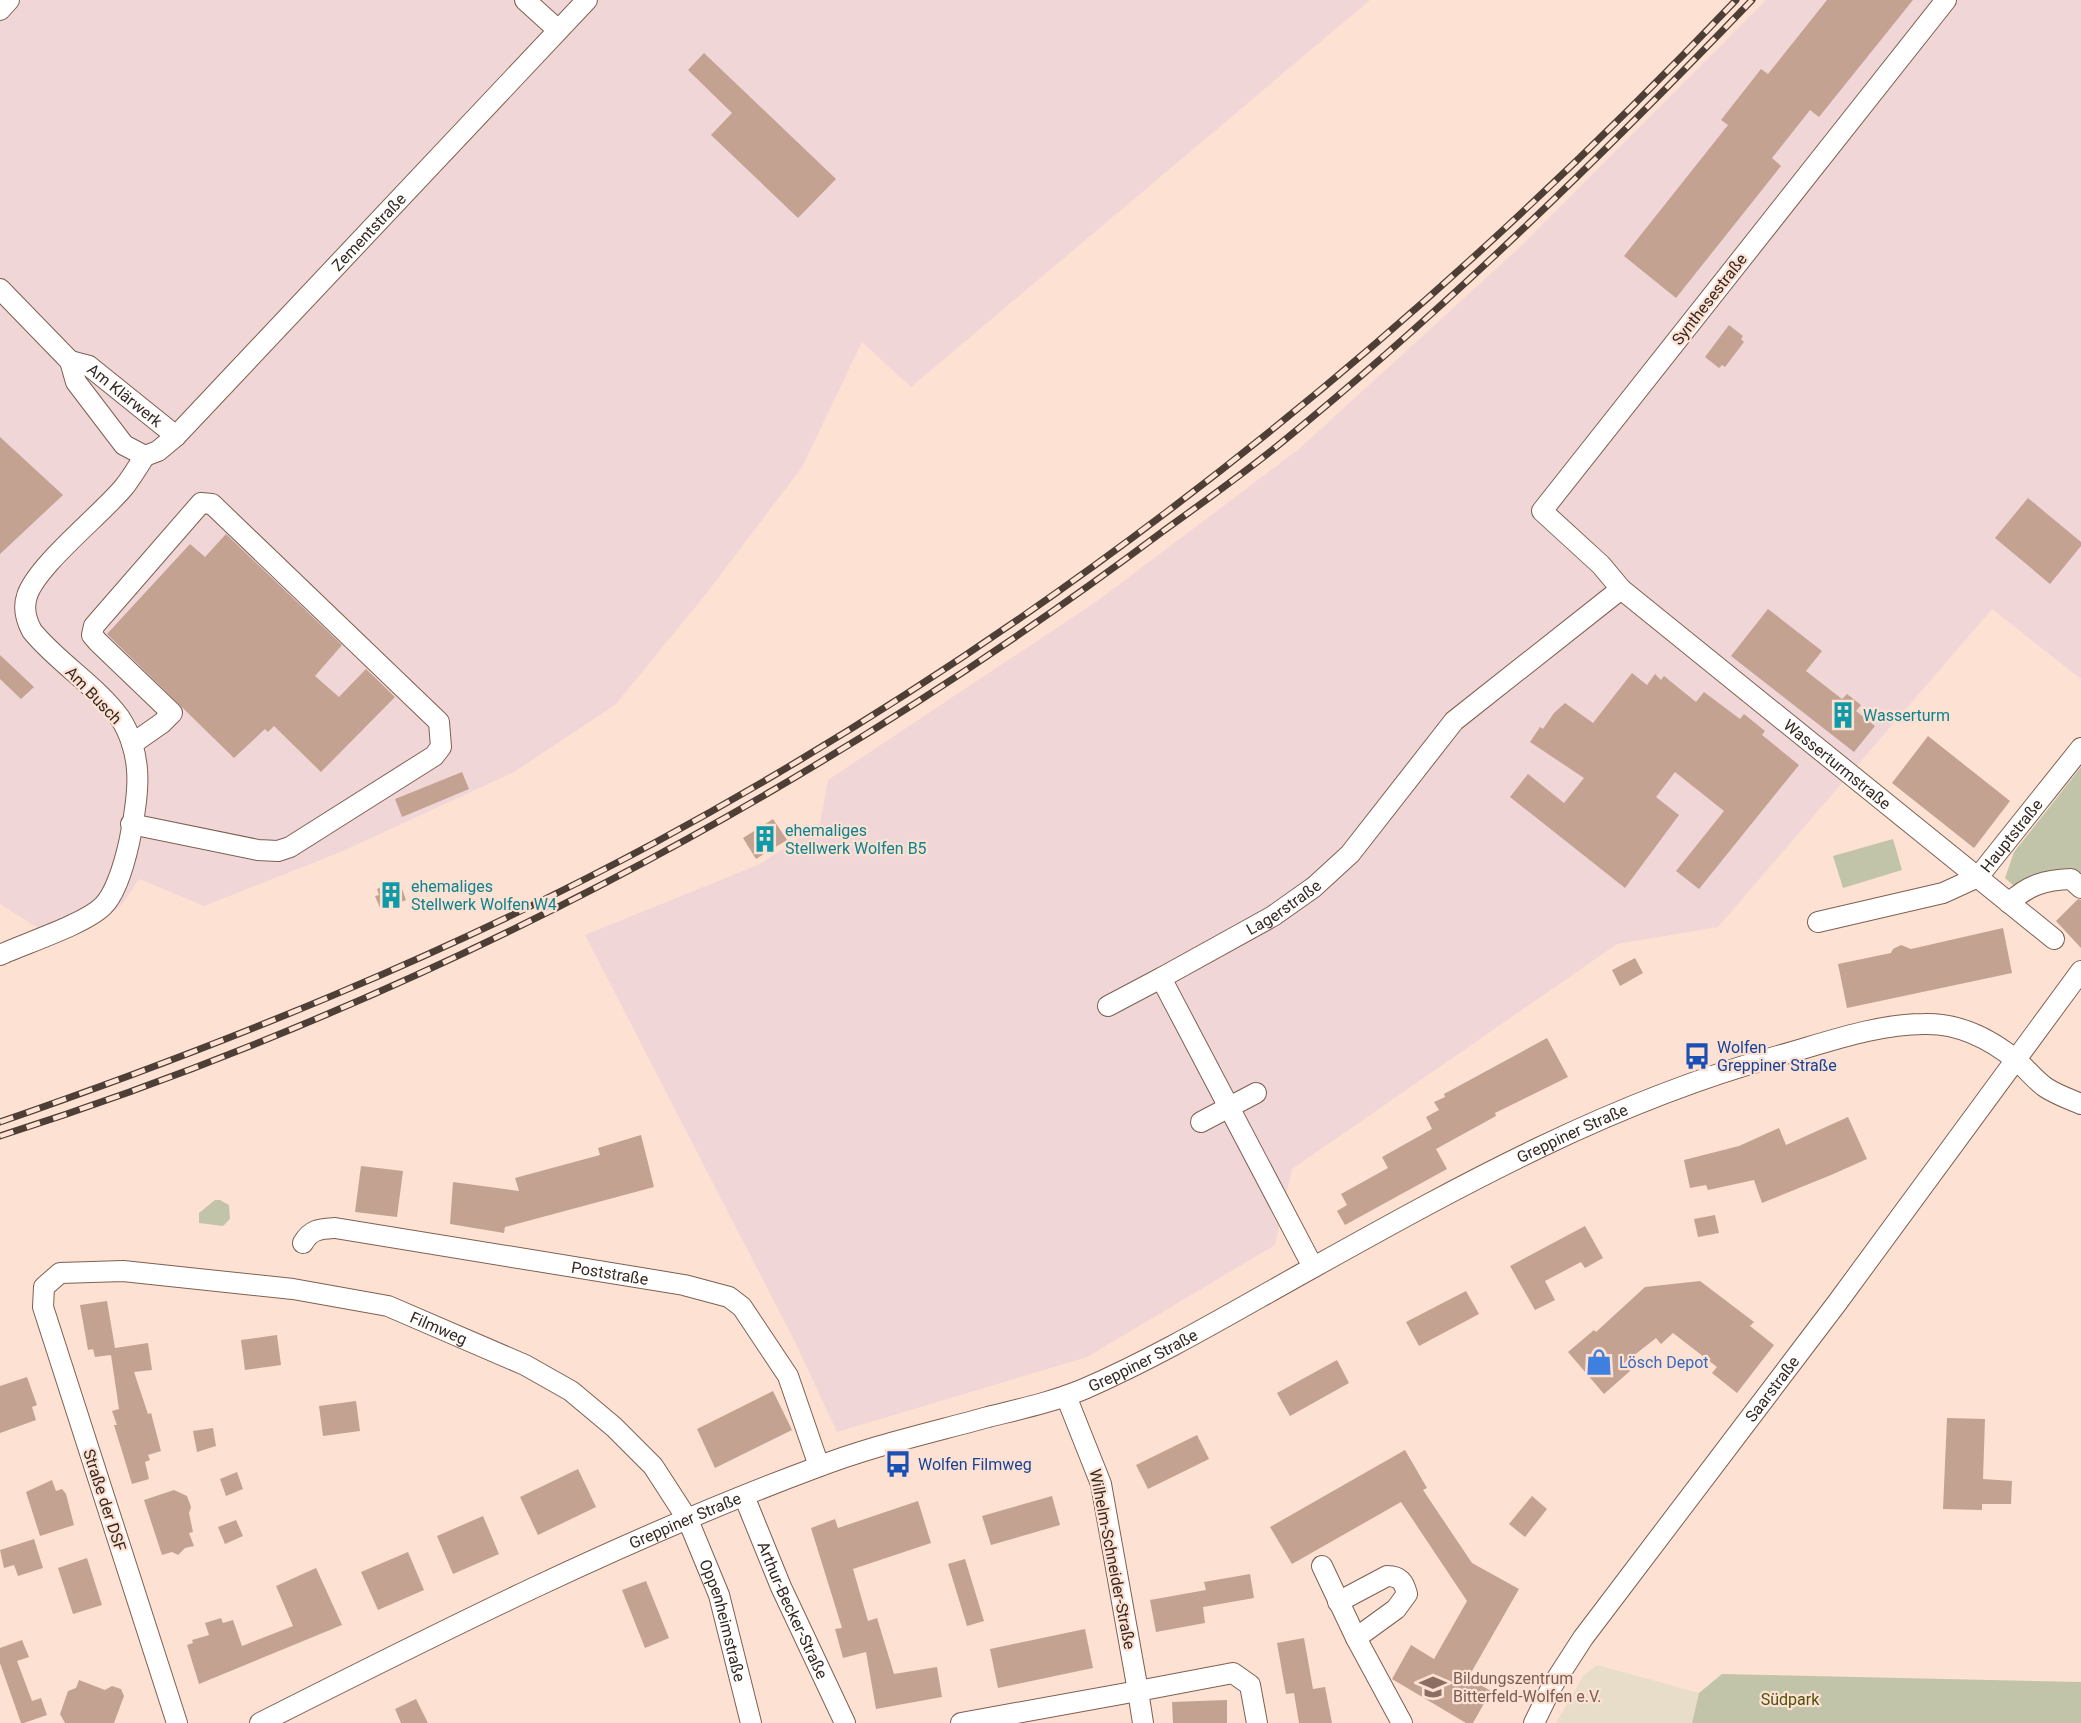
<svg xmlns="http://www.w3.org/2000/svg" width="2081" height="1723" font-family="Roboto,sans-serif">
  <rect width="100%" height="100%" fill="#fde1d3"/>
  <path fill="#e7ddc8" d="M1597 1665 1699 1693 1692 1723H1556L1584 1675Z"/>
  <g fill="#f1d6d7">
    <path d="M0 0H1370L911 387 862 342 802 467 706 594 615 705 514 772 343 851 204 906 139 879 121 906 59 941 0 904Z"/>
    <path d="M1766 0H2081V679L1992 609 1718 927 1617 944 1292 1169 1275 1245 1087 1357 837 1432 795 1342 585 935 760 864 820 824 828 780 1100 599 1299 449 1521 246Z"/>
  </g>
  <g fill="#c2c4a9">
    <path d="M2081 767V873C2055 872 2037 872 2015 887L2005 878 2014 852Z"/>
    <path d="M1893 839 1902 870 1843 888 1833 856Z"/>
    <path d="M215 1200H220L229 1205 230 1219 223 1226 199 1223V1213Z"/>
    <path d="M1722 1674 2081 1682V1723H1692L1699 1693Z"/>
  </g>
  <g fill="#c3a291">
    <path d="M1827 0H1913L1819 117 1810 110 1772 158 1781 166 1676 298 1624 256 1728 125 1721 120 1761 69 1768 74Z"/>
    <path d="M704 53 836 179 798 218 711 135 732 113 688 70Z"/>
    <path d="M1729 325 1743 336 1741 339 1744 342 1725 367 1722 365 1719 368 1705 357Z"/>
    <path d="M0 437 63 495 0 554Z"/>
    <path d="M2028 498 2081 542V546L2050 584 1995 538Z"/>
    <path d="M226 534 342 645 315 676 339 697 366 669 395 697 321 772 274 726 268 732 265 729 234 758 107 634 190 544 205 557Z"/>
    <path d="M1768 609 1822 651 1806 671 1842 699 1847 694 1861 705 1856 711 1875 726 1854 752 1731 656Z"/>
    <path d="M0 655 34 687 21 699 0 679Z"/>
    <path d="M1632 673 1647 685 1655 674 1661 680 1664 676 1696 702 1704 692 1740 719 1744 714 1765 731 1762 735 1799 765 1699 889 1676 871 1724 811 1675 772 1656 797 1679 815 1625 888 1510 797 1528 774 1564 803 1584 778 1530 742 1540 727 1543 729 1554 713 1565 703 1593 723Z"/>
    <path d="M1928 736 2010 801 1974 848 1892 783Z"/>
    <path d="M462 772 469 789 402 817 395 799Z"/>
    <path d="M773 819 787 840 756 859 743 838Z"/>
    <path d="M399 880 406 900 381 910 375 896 379 895 377 889Z"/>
    <path d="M2078 899 2081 900V948L2056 921Z"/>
    <path d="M2003 928 2012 973 1847 1008 1838 964 1891 953 1893 949 1901 945 1911 949Z"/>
    <path d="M1635 958 1643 973 1620 986 1612 970Z"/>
    <path d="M1547 1038 1568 1077 1495 1113 1496 1116 1436 1149 1447 1169 1345 1225 1337 1211 1347 1205 1341 1194 1388 1168 1382 1157 1432 1129 1426 1117 1439 1110 1434 1102 1445 1097 1444 1094Z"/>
    <path d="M1848 1117 1867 1159 1831 1175 1762 1203 1754 1180 1708 1190 1706 1185 1690 1188 1684 1160 1739 1146 1779 1128 1786 1145Z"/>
    <path d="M641 1135 654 1187 505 1227 504 1233 450 1224 453 1182 519 1191 515 1178 600 1155 598 1148Z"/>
    <path d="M361 1166 403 1171 397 1217 355 1212Z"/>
    <path d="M1715 1215 1719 1233 1698 1237 1694 1219Z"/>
    <path d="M1585 1226 1603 1258 1585 1268 1581 1262 1545 1281 1555 1300 1535 1310 1510 1266Z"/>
    <path d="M1700 1281 1754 1322 1750 1326 1774 1345 1737 1393 1712 1373 1717 1367 1673 1333 1661 1344 1656 1338 1623 1364 1630 1371 1604 1394 1568 1352 1594 1330 1596 1332 1645 1287Z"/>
    <path d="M1466 1291 1479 1314 1419 1346 1406 1322Z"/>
    <path d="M107 1301 115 1348 148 1343 152 1370 134 1372 148 1414 151 1413 161 1451 148 1455 150 1460 145 1462 149 1479 132 1484 114 1425H117L112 1411 119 1409 111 1355 95 1357 93 1349 88 1350 80 1305Z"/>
    <path d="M277 1335 281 1365 245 1370 241 1340Z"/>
    <path d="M1337 1360 1349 1383 1290 1416 1277 1393Z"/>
    <path d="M27 1377 37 1405 32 1407 36 1420 0 1433V1386Z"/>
    <path d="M773 1391 792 1430 715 1468 697 1429Z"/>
    <path d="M356 1401 360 1431 323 1436 319 1406Z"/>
    <path d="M1947 1418 1985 1419 1983 1479 2012 1481 2011 1504H1982V1510L1943 1509Z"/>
    <path d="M213 1428 216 1446 197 1452 193 1431Z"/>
    <path d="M1197 1435 1209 1459 1148 1489 1136 1465Z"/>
    <path d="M1405 1450 1427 1488 1423 1490 1472 1563 1519 1589 1468 1678 1491 1691 1473 1723H1466L1392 1679 1411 1645 1434 1659 1467 1601 1401 1502 1292 1564 1270 1527Z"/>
    <path d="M578 1469 596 1507 538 1535 520 1497Z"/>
    <path d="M237 1472 243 1489 226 1496 220 1479Z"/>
    <path d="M52 1480 56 1491 62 1489 66 1494 74 1525 40 1536 26 1492Z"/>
    <path d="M174 1490 187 1496 191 1507 189 1513 193 1532 189 1533 194 1546 185 1548 178 1555 172 1552 162 1555 144 1500Z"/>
    <path d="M1052 1496 1060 1525 991 1545 982 1516Z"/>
    <path d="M1532 1496 1547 1509 1525 1537 1509 1524Z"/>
    <path d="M918 1501 931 1543 853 1569 868 1621 877 1618 894 1674 937 1667 942 1697 876 1709 866 1652 843 1658 835 1629 842 1628 811 1528 835 1519 838 1528Z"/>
    <path d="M483 1516 499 1554 453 1574 437 1536Z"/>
    <path d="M236 1520 243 1536 225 1544 218 1527Z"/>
    <path d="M34 1539 43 1568 18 1576 14 1565 4 1568 0 1550Z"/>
    <path d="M408 1552 424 1590 378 1610 361 1572Z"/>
    <path d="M87 1558 102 1605 73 1614 58 1568Z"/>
    <path d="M965 1559 984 1621 967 1626 948 1564Z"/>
    <path d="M316 1568 342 1625 199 1684 187 1645 193 1643 192 1640 209 1635 205 1623 221 1618 223 1623 233 1620 242 1646 293 1626 276 1586Z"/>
    <path d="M1250 1574 1254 1598 1203 1607 1205 1623 1156 1632 1150 1600 1206 1590 1204 1582Z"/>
    <path d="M646 1581 669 1638 645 1648 622 1590Z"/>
    <path d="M1085 1629 1093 1668 998 1688 990 1649Z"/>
    <path d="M1304 1638 1313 1689 1325 1687 1332 1723H1299L1294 1693 1286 1694 1277 1643Z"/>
    <path d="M22 1640 29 1657 17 1661 32 1701 41 1698 47 1715 24 1723H21L0 1663V1648Z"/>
    <path d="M79 1680 105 1690 112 1686 121 1689 124 1696 114 1723H65L60 1714 68 1691 76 1688Z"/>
    <path d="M416 1699 428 1723H401L395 1709Z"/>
    <path d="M1227 1700V1723H1173L1172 1702Z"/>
  </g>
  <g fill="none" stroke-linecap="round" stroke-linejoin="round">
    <defs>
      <g id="minor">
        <path d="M525 0 558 30"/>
        <path id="s1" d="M1946 0 1542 511 1601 565 1621 589 2054 939"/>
        <path d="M0 10 9 0"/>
        <path d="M0 289 70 361 76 382 124 445 145 456"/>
        <path id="s2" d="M70 361 89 366 176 436"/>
        <path id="s3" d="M145 456 158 451 176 436 587 0"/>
        <path d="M131 824 258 850 278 851 290 847 434 756 441 747 439 722 212 504 201 503 94 626 92 635 98 642 172 713 162 723 132 744"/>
        <path d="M2009 903C2028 885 2045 880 2071 879L2081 888"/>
        <path id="s4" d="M1818 922 1943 893 1978 877 2081 748"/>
        <path d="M0 955C26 943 85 924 103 906 125 885 140 800 137 770 136 753 130 733 120 718 96 685 58 663 32 631 26 620 23 608 27 596 36 566 102 514 124 487 132 477 138 466 145 456"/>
        <path d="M1108 1006 1161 978"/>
        <path d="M1201 1122 1256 1093"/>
        <path id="s5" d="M303 1243C311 1229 320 1229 335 1228L684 1285 729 1297 742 1307 788 1376 819 1466"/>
        <path id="s6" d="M1313 1267 1161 978 1273 916 1314 887 1350 854 1454 721 1621 589"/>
        <path id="s7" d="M744 1496 781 1587 845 1723"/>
        <path d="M1322 1566 1356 1638 1402 1723"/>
        <path d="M1338 1602 1387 1576C1400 1576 1404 1582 1407 1594L1396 1609 1356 1638"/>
        <path id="s8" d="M177 1723 43 1307 44 1287 60 1273 123 1271 293 1289 388 1306 525 1365 571 1391 614 1427 653 1466 688 1520 719 1595 751 1723"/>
        <path id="s9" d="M260 1723C442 1631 624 1539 815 1468 871 1446 930 1433 988 1417 1020 1409 1053 1402 1084 1389 1164 1354 1238 1309 1314 1267 1463 1184 1613 1101 1778 1056 1825 1043 1876 1024 1924 1024 1959 1023 1989 1038 2016 1060 2026 1068 2034 1079 2045 1087 2055 1094 2069 1099 2081 1104"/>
        <path d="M961 1723 1138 1691 1101 1484 1066 1396"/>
        <path d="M1143 1723 1138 1691 1233 1673 1250 1685 1257 1723"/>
        <path id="s10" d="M1534 1723 1552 1686 1583 1638 1837 1303 2081 971"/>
      </g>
    </defs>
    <use href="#minor" stroke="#7e6051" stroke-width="22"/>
    <use href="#minor" stroke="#fff" stroke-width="20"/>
    <defs>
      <g id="rail">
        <path d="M0 1122C225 1044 446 955 656 842 1060 623 1420 333 1736 0"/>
        <path d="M0 1136C418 1002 811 795 1162 532 1202 503 1243 474 1281 443 1448 307 1603 155 1752 0"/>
      </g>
    </defs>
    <use href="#rail" stroke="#4d3e36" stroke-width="7"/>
    <use href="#rail" stroke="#fde1d3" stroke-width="4.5" stroke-dasharray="14" stroke-linecap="butt"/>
  </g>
  <defs>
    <symbol id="building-bare" viewBox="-9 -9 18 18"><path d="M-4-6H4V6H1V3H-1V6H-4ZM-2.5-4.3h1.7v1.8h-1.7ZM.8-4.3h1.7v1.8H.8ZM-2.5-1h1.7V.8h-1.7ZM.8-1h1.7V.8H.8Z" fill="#0f9aa8" stroke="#fde1d3" stroke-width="2.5" paint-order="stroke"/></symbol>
    <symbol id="bus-bare" viewBox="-9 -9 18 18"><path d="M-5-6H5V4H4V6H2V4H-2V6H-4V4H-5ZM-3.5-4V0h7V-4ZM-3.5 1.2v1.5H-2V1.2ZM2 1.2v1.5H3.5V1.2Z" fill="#1a4fb4" stroke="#fde1d3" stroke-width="2.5" paint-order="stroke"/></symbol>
    <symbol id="shop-bare" viewBox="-9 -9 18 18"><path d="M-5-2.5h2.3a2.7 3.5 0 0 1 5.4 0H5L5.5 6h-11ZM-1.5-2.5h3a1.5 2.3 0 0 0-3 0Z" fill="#3f7fe0" stroke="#fde1d3" stroke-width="2.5" paint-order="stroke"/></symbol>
    <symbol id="school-bare" viewBox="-9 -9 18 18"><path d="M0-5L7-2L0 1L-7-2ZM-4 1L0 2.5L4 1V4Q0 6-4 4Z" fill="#8d6e63" stroke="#fde1d3" stroke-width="2.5" paint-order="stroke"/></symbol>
  </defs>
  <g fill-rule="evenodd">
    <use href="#building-bare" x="1824" y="696" width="38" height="38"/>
    <use href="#building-bare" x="746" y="820" width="38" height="38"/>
    <use href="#building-bare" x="372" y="876" width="38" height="38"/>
    <use href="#bus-bare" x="1678" y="1037" width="38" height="38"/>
    <use href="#shop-bare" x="1580" y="1343" width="38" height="38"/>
    <use href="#bus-bare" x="879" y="1445" width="38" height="38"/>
    <use href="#school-bare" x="1414" y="1668" width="38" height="38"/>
  </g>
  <g text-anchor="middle" stroke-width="4.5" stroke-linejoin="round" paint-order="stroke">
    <g font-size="16" fill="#362922" stroke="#fde1d3">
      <text dy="6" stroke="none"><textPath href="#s3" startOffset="318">Zementstraße</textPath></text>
      <text transform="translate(1709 299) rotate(-52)" y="6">Synthesestraße</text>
      <text dy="6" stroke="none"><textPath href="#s2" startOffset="66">Am Klärwerk</textPath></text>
      <text transform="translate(94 695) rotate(46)" y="6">Am Busch</text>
      <text dy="6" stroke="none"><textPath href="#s1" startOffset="1041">Wasserturmstraße</textPath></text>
      <text dy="6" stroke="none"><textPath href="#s4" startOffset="220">Hauptstraße</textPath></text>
      <text dy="6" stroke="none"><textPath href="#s6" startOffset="468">Lagerstraße</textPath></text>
      <text dy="6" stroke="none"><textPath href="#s9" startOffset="1443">Greppiner Straße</textPath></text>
      <text dy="6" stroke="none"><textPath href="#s5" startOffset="316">Poststraße</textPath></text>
      <text dy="6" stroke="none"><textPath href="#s8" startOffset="864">Filmweg</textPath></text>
      <text dy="6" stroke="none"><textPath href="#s9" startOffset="957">Greppiner Straße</textPath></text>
      <text dy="6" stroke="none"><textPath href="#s10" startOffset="411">Saarstraße</textPath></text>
      <text transform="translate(105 1500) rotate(72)" y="6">Straße der DSF</text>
      <text dy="6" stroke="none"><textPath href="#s9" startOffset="471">Greppiner Straße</textPath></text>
      <text transform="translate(1113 1559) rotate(79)" y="6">Wilhelm-Schneider-Straße</text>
      <text dy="6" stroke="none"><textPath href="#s7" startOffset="124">Arthur-Becker-Straße</textPath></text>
      <text dy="6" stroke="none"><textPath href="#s8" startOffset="1293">Oppenheimstraße</textPath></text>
    </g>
    <g font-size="16" fill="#0d838f" stroke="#fde1d3" text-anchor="start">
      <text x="1863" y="721">Wasserturm</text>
      <text x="785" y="836">ehemaliges<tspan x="785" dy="18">Stellwerk Wolfen B5</tspan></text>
      <text x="411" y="892">ehemaliges<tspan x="411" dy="18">Stellwerk Wolfen W4</tspan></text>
    </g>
    <g font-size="16" fill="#164399" stroke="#fde1d3" text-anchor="start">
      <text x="1717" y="1053">Wolfen<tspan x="1717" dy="18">Greppiner Straße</tspan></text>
      <text x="918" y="1470">Wolfen Filmweg</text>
    </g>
    <g font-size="16" fill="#366cbe" stroke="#fde1d3" text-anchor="start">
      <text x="1619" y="1368">Lösch Depot</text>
    </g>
    <g font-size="16" fill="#785e54" stroke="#fde1d3" text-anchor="start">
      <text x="1453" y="1684">Bildungszentrum<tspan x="1453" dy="18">Bitterfeld-Wolfen e.V.</tspan></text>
    </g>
    <g font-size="16" fill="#50510c" stroke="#fde1d3">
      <text x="1790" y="1705">Südpark</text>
    </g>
  </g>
</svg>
